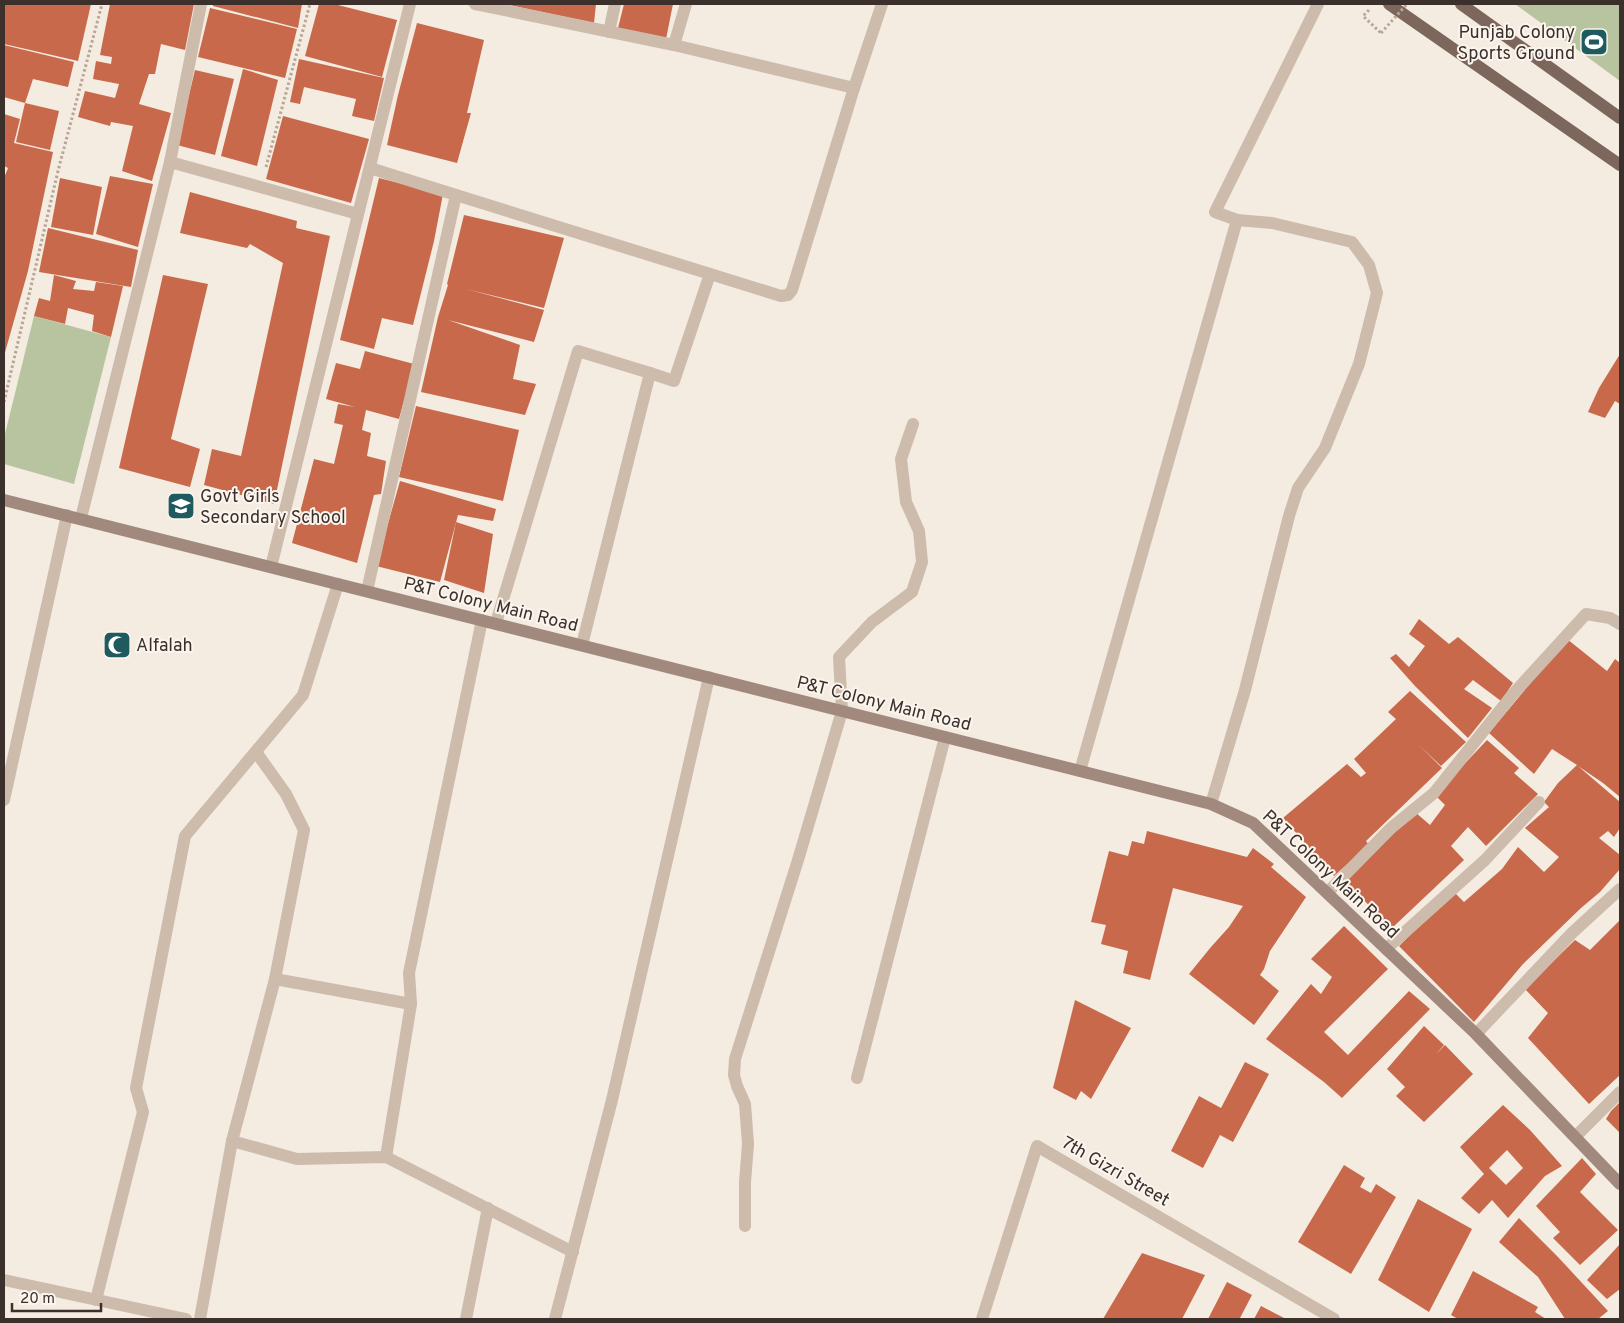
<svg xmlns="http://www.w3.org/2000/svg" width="1624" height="1323" font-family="Overpass,sans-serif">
  <rect width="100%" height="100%" fill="#f4ebe1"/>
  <g fill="#b8c4a0">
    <path d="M1515 4H1620V81Z"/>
    <path d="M34 316 111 337 74 484 4 464V438Z"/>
  </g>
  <g fill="#c8694b" fill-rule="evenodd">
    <path d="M4 4H91L78 61 4 44Z"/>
    <path d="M110 4H194L185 50 161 44 155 74H149L139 104 171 113 152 181 122 171 133 126 111 122 110 126 78 117 85 91 115 98 119 84 93 79 96 61 111 64 112 57 100 55Z"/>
    <path d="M213 4H302L298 28 213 6Z"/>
    <path d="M319 4H334L397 20 382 77 305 56Z"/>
    <path d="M505 4H596L594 23Z"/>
    <path d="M624 4H673L666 39 618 28Z"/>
    <path d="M210 8 297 29 285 78 198 57Z"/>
    <path d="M417 23 484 40 467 113H471L457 163 387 145 398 95Z"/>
    <path d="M4 45 74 62 68 87 33 79 25 103 4 97Z"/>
    <path d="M299 59 384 78 374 121 352 116 356 99 304 87 300 104 290 102Z"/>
    <path d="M243 69 278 80 257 166 221 156Z"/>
    <path d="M195 70 234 79 215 155 177 145Z"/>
    <path d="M25 103 59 111 50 150 16 142Z"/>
    <path d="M4 114 20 119 14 143 53 152 28 271 4 356V178L8 168 4 166Z"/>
    <path d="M283 116 369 139 351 203 266 179Z"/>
    <path d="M110 176 153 184 138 247 96 234Z"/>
    <path d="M60 178 102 187 93 235 51 227Z"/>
    <path d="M379 178 443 194 434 241 413 325 382 318 374 349 340 340Z"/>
    <path d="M190 192 297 221 296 228 330 236 274 504 204 485 212 449 241 456 283 263 250 244 247 248 180 233Z"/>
    <path d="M464 215 564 238 544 308 466 289 544 310 534 342 448 320 520 345 513 379 536 384 525 415 421 392 438 317 448 285 447 284Z"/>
    <path d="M48 228 138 250 131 287 39 272Z"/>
    <path d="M54 275 76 281 73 289 94 291 96 282 123 286 111 337 92 331 94 315 68 308 65 324 34 316 39 298 50 301Z"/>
    <path d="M163 275 208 284 171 439 200 449 190 487 119 468Z"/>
    <path d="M365 351 414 364 399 419 366 410 362 430 371 433 367 456 386 461 381 494 374 495 357 563 292 543 314 459 334 464 343 425 334 423 338 404 355 407 326 399 336 363 360 369Z"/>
    <path d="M1620 354V404L1615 401 1605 418 1588 412 1599 388Z"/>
    <path d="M416 406 519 430 503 501 399 477Z"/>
    <path d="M400 481 496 509 493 521 458 515 440 582 376 566Z"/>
    <path d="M456 522 493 534 484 593 444 580Z"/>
    <path d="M1419 619 1449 644 1458 637 1513 683 1501 701 1473 680 1464 689 1492 708 1468 738 1415 686 1390 658 1396 654 1409 667 1425 646 1409 634Z"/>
    <path d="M1567 639 1607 671 1615 659 1620 663V797L1603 783 1578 766 1620 802V828L1614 837 1608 831 1599 838 1620 855V869L1600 892 1581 908 1523 964 1474 1022 1399 946 1454 892 1464 902 1502 869 1518 847 1544 872 1559 857 1525 828 1549 807 1544 802 1558 783 1577 765 1552 749 1534 774 1489 733Z"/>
    <path d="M1410 691 1466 742 1441 766 1419 745 1442 768 1366 841 1369 845 1334 876 1283 818 1347 764 1361 777 1366 773 1354 759 1396 719 1388 712Z"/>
    <path d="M1487 740 1519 768 1514 773 1538 794 1486 846 1468 827 1451 846 1464 860 1391 929 1346 881 1415 812 1430 825 1445 805 1437 797 1454 775Z"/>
    <path d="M1147 831 1247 857 1253 848 1274 864 1271 867 1306 897 1270 951 1264 969 1260 975 1279 991 1254 1025 1189 974 1211 947 1229 927 1243 906 1173 888 1150 980 1123 973 1128 951 1101 944 1106 925 1091 922 1109 851 1128 856 1132 841 1144 844Z"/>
    <path d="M1620 920V1075L1589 1104 1528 1038 1548 1013 1525 989 1575 940 1590 950Z"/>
    <path d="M1344 926 1388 969 1324 1032 1348 1055 1409 991 1430 1009 1342 1098 1324 1082 1266 1039 1311 984 1321 994 1332 977 1311 959Z"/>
    <path d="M1075 1000 1131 1028 1091 1099 1081 1091 1076 1100 1053 1088Z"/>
    <path d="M1424 1026 1444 1045 1436 1054 1445 1045 1473 1074 1424 1122 1396 1096 1405 1087 1387 1069Z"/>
    <path d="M1245 1062 1269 1074 1233 1142 1220 1135 1203 1168 1171 1151 1199 1096 1221 1108Z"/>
    <path d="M1620 1102V1133L1606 1119 1611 1111Z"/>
    <path d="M1503 1105 1530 1130 1562 1166 1545 1176 1508 1218 1492 1200 1479 1214 1461 1198 1484 1174 1460 1147ZM1507 1150 1523 1168 1506 1185 1489 1168Z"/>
    <path d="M1582 1158 1596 1174 1580 1192 1618 1230 1580 1265 1553 1238 1560 1232 1536 1206Z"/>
    <path d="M1344 1165 1365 1178 1360 1187 1371 1193 1376 1184 1396 1197 1351 1274 1298 1242Z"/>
    <path d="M1418 1199 1472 1229 1429 1312 1378 1280Z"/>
    <path d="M1519 1218 1558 1257 1608 1311 1598 1319H1565L1538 1277 1499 1242Z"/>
    <path d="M1620 1244V1289L1607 1299 1587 1280Z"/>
    <path d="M1142 1253 1205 1275 1182 1319H1103Z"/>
    <path d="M1473 1271 1538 1307 1535 1312 1546 1319H1458L1451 1315Z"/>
    <path d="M1227 1282 1252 1295 1240 1318 1243 1319H1208Z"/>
    <path d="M1261 1306 1286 1319H1254Z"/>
  </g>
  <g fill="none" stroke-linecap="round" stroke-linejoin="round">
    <g stroke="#b9a596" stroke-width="3" stroke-dasharray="2.5 2.5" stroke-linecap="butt">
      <path d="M1369 10 1363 16 1381 33"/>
      <path d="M266 167 310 4"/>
      <path d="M4 402 58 171 102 4"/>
    </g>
    <path stroke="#cdbbac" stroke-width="12" d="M1080 771 1237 220 1215 212 1318 4"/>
    <g stroke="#cdbbac" stroke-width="12">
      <path d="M475 4 674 45 854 88"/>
      <path d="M609 32 615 4"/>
      <path d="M674 45 686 4"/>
      <path d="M170 162 358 214"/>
      <path d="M456 195 781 296 788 295 792 290 854 88 882 4"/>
      <path d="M81 518 170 162 201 4"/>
      <path d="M271 567 410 4"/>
      <path d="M367 591 456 195 370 168"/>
      <path d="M496 623 578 351 650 373"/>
      <path d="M582 645 650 373 674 381 710 274"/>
      <path d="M4 800 67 515"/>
      <path d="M1211 804 1245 690 1289 516 1298 488 1325 448 1359 364 1377 293 1369 265 1352 242 1272 223 1237 220"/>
      <path d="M1327 893 1391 828 1434 793 1513 694 1586 614 1610 618 1620 624"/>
      <path d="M1386 949 1485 860 1539 802"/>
      <path d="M275 979 411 1004"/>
      <path d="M1476 1034 1572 933 1620 889"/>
      <path d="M857 1078 945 737"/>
      <path d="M1575 1137 1620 1092"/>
      <path d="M232 1141 297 1159 386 1157 573 1252"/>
      <path d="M386 1157 411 1004 409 973 482 620"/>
      <path d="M745 1226V1182L748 1144 745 1104 737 1086 734 1075 735 1059 798 860 842 711 839 657 872 622 912 592 922 562 919 531 906 502 901 459 913 424"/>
      <path d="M4 1280 186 1319"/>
      <path d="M96 1300 143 1112 136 1088 185 836 303 695 338 584"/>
      <path d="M200 1319 232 1141 275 979 304 830 286 794 256 752"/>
      <path d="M466 1319 488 1208"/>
      <path d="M555 1319 612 1100 709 677"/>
      <path d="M982 1319 1037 1146 1334 1319"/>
    </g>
    <path stroke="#a18a7d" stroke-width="12" d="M4 500 1211 804 1253 823 1476 1034 1620 1184"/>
    <g stroke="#7d675c" stroke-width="12">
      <path d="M1389 4 1620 165"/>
      <path d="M1461 4 1620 118"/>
    </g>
    <path stroke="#b9a596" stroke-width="3" stroke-dasharray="2.5 2.5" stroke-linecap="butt" d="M1381 33 1407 4"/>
  </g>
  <defs>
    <symbol id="stadium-square" viewBox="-11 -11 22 22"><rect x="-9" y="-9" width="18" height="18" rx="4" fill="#1f5a5e" stroke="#fbf5ee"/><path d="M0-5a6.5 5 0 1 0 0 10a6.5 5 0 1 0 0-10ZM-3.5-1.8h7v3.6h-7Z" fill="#fff"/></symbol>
    <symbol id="school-square" viewBox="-11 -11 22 22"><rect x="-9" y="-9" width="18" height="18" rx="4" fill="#1f5a5e" stroke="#fbf5ee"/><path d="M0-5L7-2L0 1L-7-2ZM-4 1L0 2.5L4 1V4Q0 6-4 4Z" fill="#fff"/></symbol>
    <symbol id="mosque-square" viewBox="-11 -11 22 22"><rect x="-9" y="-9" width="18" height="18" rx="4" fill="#1f5a5e" stroke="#fbf5ee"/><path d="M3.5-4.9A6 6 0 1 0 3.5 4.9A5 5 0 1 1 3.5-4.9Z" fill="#fff"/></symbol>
  </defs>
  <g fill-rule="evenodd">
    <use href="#stadium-square" x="1578" y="26" width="32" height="32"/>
    <use href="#school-square" x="165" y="490" width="32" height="32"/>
    <use href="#mosque-square" x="101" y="629" width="32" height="32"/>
  </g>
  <g text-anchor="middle" stroke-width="4" stroke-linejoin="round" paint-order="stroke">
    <g font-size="18" fill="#3b302b" stroke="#fbf5ee" text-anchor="start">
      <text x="1575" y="38" text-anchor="end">Punjab Colony<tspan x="1575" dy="21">Sports Ground</tspan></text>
      <text x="200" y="502">Govt Girls<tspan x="200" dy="21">Secondary School</tspan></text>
      <text x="136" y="651">Alfalah</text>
    </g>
    <g font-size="18" fill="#3b302b" stroke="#fbf5ee">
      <text transform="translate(491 604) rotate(14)" y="6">P&amp;T Colony Main Road</text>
      <text transform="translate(884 703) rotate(14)" y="6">P&amp;T Colony Main Road</text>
      <text transform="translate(1331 874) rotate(43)" y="6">P&amp;T Colony Main Road</text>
      <text transform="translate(1116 1171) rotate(30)" y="6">7th Gizri Street</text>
    </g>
  </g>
  <rect width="1624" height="1323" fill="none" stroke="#3b302b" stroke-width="10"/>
  <path d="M12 1303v8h89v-8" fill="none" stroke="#3b302b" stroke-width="2.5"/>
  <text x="20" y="1303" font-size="15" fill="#3b302b" stroke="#fbf5ee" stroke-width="4" paint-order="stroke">20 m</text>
</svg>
